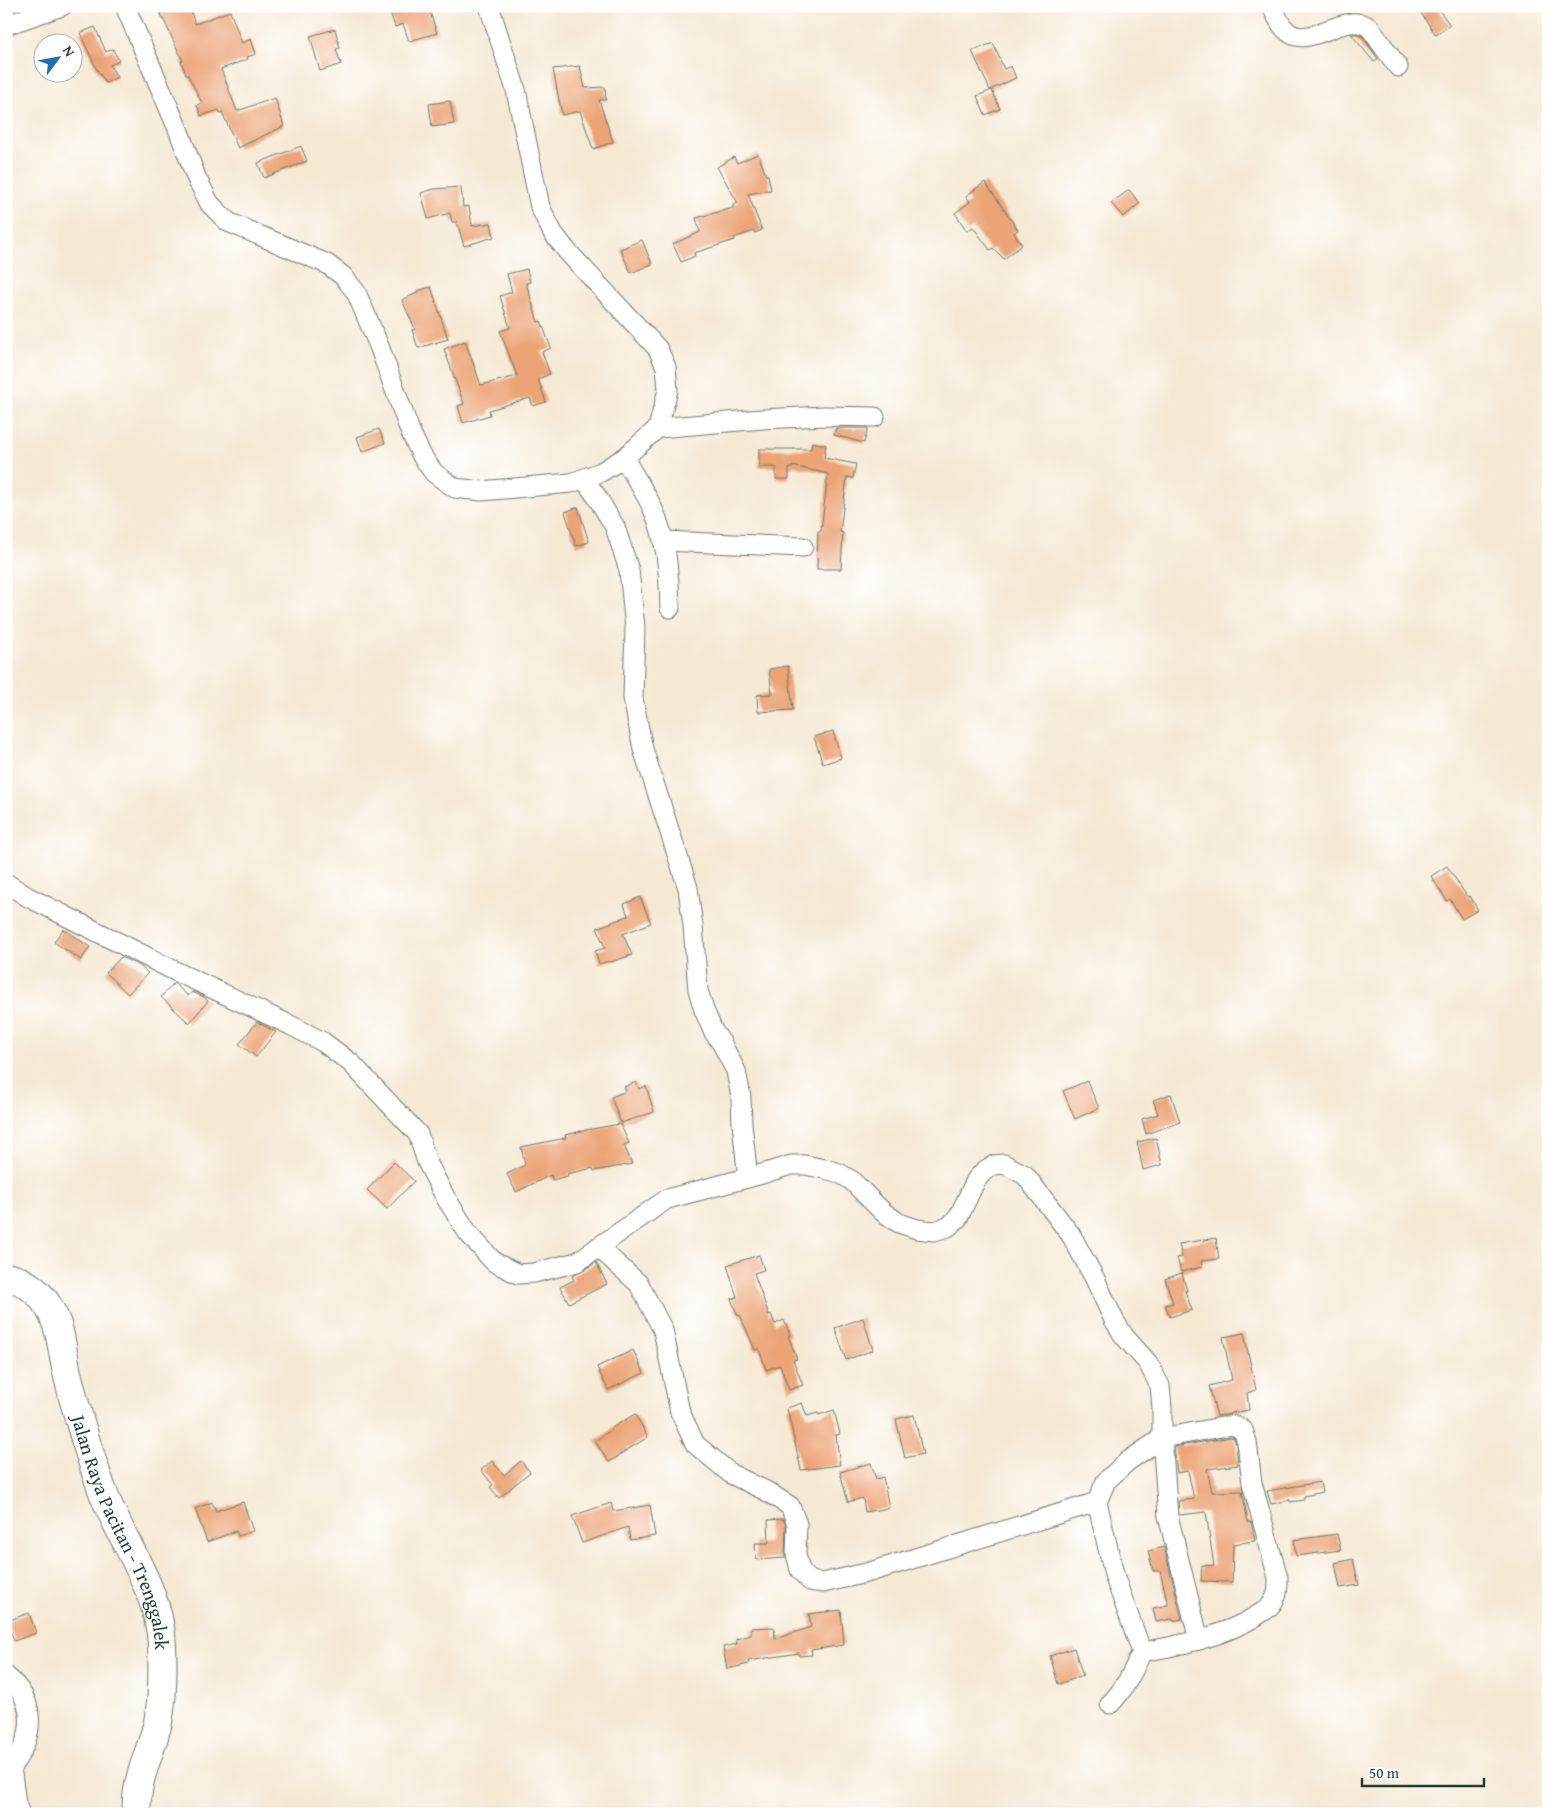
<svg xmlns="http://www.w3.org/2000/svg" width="1554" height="1820" font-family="'Gentium Book Plus',serif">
  <rect width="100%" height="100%" fill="#fff"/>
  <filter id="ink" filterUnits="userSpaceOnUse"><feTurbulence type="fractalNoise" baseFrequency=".02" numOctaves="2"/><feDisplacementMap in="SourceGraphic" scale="10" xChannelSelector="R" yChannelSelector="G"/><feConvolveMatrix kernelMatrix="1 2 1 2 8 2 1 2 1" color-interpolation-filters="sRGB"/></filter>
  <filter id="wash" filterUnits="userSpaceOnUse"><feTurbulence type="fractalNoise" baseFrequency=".0096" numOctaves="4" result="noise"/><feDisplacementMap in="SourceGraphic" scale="20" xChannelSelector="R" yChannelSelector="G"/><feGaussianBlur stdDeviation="1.12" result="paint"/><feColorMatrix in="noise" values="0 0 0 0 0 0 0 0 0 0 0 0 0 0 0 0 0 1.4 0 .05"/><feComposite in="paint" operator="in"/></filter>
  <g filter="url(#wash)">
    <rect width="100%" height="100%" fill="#f5e9d4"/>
    <g id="blocks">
      <g fill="#eca477">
        <path d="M157 6H189L195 24 230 11 242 43 251 39 256 54 247 57 248 59 221 69 237 111 275 98 284 126 238 148 222 112 220 113 219 110 201 116 197 105 202 103 188 75H186L181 61H183Z"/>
        <path d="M388 6H428L437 33 409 41 403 24 395 27Z"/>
        <path d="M1416 6H1436L1450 25 1436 35Z"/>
        <path d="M95 27 106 52 113 49 119 61 110 65 117 77 106 83 96 68 80 33Z"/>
        <path d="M335 29 340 48 336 49 341 64 320 71 310 36Z"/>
        <path d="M1351 34H1357L1363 37 1378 59 1374 62Z"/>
        <path d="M993 43 1004 69 1011 66 1016 78 990 90 972 51Z"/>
        <path d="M580 66 585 88 605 87 606 100H599L613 142 593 149 580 111 562 115 553 69Z"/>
        <path d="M992 90 1000 109 985 115 977 96Z"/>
        <path d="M450 101 454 124 432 127 429 104Z"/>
        <path d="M301 146 307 161 264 178 258 163Z"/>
        <path d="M758 154 766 175H768L771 190 748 194 762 230 755 233 754 231 734 238 735 240 694 253 695 256 681 262 673 244 700 232 696 218 733 208V205L738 203 717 167 734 157 737 163Z"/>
        <path d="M985 182 1018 230 1014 233 1022 245 1004 259 993 248 990 250 973 227 967 231 955 213 970 202 966 196Z"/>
        <path d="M461 187 463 207 469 206 472 226 491 223 494 237 464 246 457 222H452L450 213 428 219 421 193 434 189Z"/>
        <path d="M1129 190 1140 203 1123 217 1111 203Z"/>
        <path d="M642 240 652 264 631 273 620 249Z"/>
        <path d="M527 269 530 282 526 283 538 322 541 321 551 348 542 352 550 374 538 379 546 402 533 406 530 398 489 410 490 415 463 423 458 406 464 404 444 349 465 341 481 385 517 376 500 331 510 328 500 296 512 292 507 274Z"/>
        <path d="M431 287 448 339 418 348 412 330 415 329 402 300 417 293V291Z"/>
        <path d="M836 428H868L864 443 834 435Z"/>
        <path d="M379 429 385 443 362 452 357 437Z"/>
        <path d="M812 442 826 445 824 458 856 464 853 478 847 477 840 532 843 533 841 569H817L818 531H821L828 474 793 466V468H789V479H776V467H759V449H811Z"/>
        <path d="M578 507 589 542 576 546 565 512Z"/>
        <path d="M788 666 793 710 758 712 757 695 772 694 769 669Z"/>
        <path d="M833 731 841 758 823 764 814 737Z"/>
        <path d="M1447 866 1468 898 1470 896 1478 910 1462 919 1450 899 1447 901 1431 876Z"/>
        <path d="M640 897 651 923 623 934 632 955 611 962 610 961 599 964 595 951 605 948 597 928 628 916 624 904Z"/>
        <path d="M63 929 90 947 81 960 54 942Z"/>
        <path d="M121 957 140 966 148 973 128 994 106 973Z"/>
        <path d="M174 983 188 996 192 992 204 997 208 1001 189 1023 161 997Z"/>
        <path d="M257 1022 276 1032 256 1057 239 1044Z"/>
        <path d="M1087 1081 1099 1108 1075 1119 1063 1091Z"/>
        <path d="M636 1082 639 1089 646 1086 654 1112 621 1123 611 1097 626 1091 624 1087Z"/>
        <path d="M1171 1094 1180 1122 1146 1134 1142 1119 1158 1114 1153 1100Z"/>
        <path d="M620 1124 629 1143 624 1145 632 1164 594 1171 593 1168 567 1174 568 1176 552 1180 551 1175 516 1192 507 1174 525 1165 521 1147 566 1138 565 1135 586 1130Z"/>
        <path d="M1156 1138 1162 1165 1143 1170 1137 1142Z"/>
        <path d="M394 1162 414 1181 387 1209 367 1190Z"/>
        <path d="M1216 1238 1219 1259 1201 1261 1202 1267 1181 1272 1177 1258 1182 1257 1179 1244Z"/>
        <path d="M759 1255 764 1270 754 1273 769 1315 771 1314 775 1324 784 1320 790 1335 788 1336 797 1359 793 1360 803 1385 789 1390 780 1365 766 1370 759 1349 755 1350 740 1315 738 1316 731 1299 737 1297 727 1265Z"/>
        <path d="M596 1262 607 1284 569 1303 560 1287 574 1280 572 1276 585 1270Z"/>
        <path d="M1182 1273 1187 1291H1185L1192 1310 1170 1317 1165 1305 1173 1303 1165 1279Z"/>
        <path d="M863 1318 873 1350 846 1360 835 1328Z"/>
        <path d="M1244 1333 1256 1390 1247 1393 1249 1410 1230 1413V1414L1217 1416 1209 1386 1232 1380 1223 1337Z"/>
        <path d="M633 1350 644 1373 608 1390 597 1367Z"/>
        <path d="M802 1403 807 1416 818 1413 819 1415 834 1410 840 1434 836 1435 840 1465 801 1470 787 1408Z"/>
        <path d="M635 1414 648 1437 619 1455V1456L609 1462 595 1441 611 1430 610 1429Z"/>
        <path d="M914 1415 923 1454 905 1458 896 1419Z"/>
        <path d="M1231 1437 1234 1438 1236 1444 1238 1465 1207 1469 1212 1492 1242 1491 1248 1522H1251L1255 1541 1233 1544 1232 1582 1201 1581 1202 1565 1214 1566 1206 1512 1179 1515 1178 1501 1194 1499 1188 1471 1177 1473 1174 1447Z"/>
        <path d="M492 1461 504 1475 521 1461 530 1472 499 1498 490 1487 493 1485 481 1470Z"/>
        <path d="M871 1463 876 1479 883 1477 889 1508 865 1512 863 1498 848 1502 840 1472Z"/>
        <path d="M1320 1482 1322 1492 1304 1496V1500L1290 1502V1500L1271 1504 1267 1491Z"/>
        <path d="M212 1502 216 1511 243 1502 253 1531 238 1536 236 1531 207 1542 195 1509Z"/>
        <path d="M611 1503 613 1511 650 1505 655 1536 630 1540 628 1527 582 1543 572 1516Z"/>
        <path d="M783 1519 786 1525 785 1558 756 1560 755 1543H769L768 1520Z"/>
        <path d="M1337 1534 1341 1550 1296 1556 1294 1540Z"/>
        <path d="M1164 1547 1182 1619 1173 1621 1172 1619 1156 1622 1153 1608 1168 1605 1160 1571H1153L1148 1551Z"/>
        <path d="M1353 1559 1359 1585 1340 1588 1335 1563Z"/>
        <path d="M841 1610 844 1645 811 1650 812 1655 799 1656V1653L748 1661 749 1664 727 1669 723 1647 737 1644 736 1639 751 1635V1628L774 1627 775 1639 811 1627 809 1614Z"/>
        <path d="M29 1613 36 1633 14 1641 7 1621Z"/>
        <path d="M1074 1648 1083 1676 1058 1684 1050 1656Z"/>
      </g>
    </g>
  </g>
  <g filter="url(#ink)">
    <use href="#blocks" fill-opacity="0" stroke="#6a796c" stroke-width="1"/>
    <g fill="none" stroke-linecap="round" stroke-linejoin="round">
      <defs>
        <g id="minor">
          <path d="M125 6 178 129 196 177 210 204 228 222 327 264 343 276 356 292 379 346 410 431 422 456 434 473 455 488 481 491 571 483 601 472 624 458 658 428 762 419 824 416 875 417"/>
          <path d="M489 6 516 90 540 207 553 233 567 251 658 349 666 367 668 390 658 428"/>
          <path d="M1272 6C1276 14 1279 24 1286 30 1308 53 1345 8 1370 28L1398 67"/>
          <path d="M6 25 62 6"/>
          <path d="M624 458C633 474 643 489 651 505 667 537 669 574 670 608"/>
          <path d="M584 479 597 497 615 527 629 570 635 627 633 698 643 749 688 888 693 926 698 990 704 1010 713 1031 722 1044 736 1071 741 1097 742 1124 748 1178"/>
          <path d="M663 541 803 547"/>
          <path d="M6 883 28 897 177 972 290 1025 323 1042 351 1063 418 1134 427 1162 444 1195 468 1233 494 1262 518 1274 534 1273 577 1262 667 1199 762 1174 791 1165H805L825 1169 839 1173 851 1180 883 1212 899 1223 917 1229 934 1231 948 1227 958 1218 976 1180 984 1171 994 1165 1004 1164 1025 1175 1071 1235 1095 1279 1114 1320 1124 1336 1148 1363 1160 1386 1162 1408V1438L1168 1516 1199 1640"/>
          <path d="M598 1247 639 1284 663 1330 680 1412 695 1444 731 1474 766 1491 790 1506 797 1524 796 1554 800 1570 810 1581 823 1583 870 1572 1097 1502"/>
          <path d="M6 1676C38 1702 35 1736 11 1767L16 1803 20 1814"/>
          <path d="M1110 1704C1125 1689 1133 1671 1142 1652L1115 1578 1097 1502 1106 1481 1128 1461 1162 1438 1233 1425 1243 1430 1247 1442 1252 1483 1278 1578C1278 1589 1278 1597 1270 1606 1267 1610 1262 1612 1258 1615 1223 1637 1181 1645 1142 1652"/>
        </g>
        <g id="highway">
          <path id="s1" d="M6 1277C27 1280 43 1295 52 1313 61 1330 62 1349 66 1368 68 1378 71 1387 73 1397 82 1430 92 1463 104 1495 124 1545 160 1591 162 1646 163 1671 163 1698 158 1722 151 1753 134 1781 137 1814"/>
        </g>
      </defs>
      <use href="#minor" stroke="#6a796c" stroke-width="21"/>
      <use href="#highway" stroke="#6a796c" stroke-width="30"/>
      <use href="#minor" stroke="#fff" stroke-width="19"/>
      <use href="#highway" stroke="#fff" stroke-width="28"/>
    </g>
  </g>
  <g text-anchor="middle" stroke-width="4.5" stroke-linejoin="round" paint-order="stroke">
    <g font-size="19" fill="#1f3d34" stroke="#fff">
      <text dy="7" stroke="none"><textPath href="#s1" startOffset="292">Jalan Raya Pacitan - Trenggalek</textPath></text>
    </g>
  </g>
  <rect width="1554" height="1820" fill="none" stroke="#fff" stroke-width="25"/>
  <g transform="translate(58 58) rotate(58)"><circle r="24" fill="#ffffff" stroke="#a5b1ae"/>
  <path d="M0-4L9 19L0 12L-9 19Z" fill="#1f6fb2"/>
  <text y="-8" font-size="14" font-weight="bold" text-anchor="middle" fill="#1f3d34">N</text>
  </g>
  <path d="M1362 1778v8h122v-8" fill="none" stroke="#1f3d34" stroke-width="2.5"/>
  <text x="1369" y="1778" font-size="15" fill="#1f3d34" stroke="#ffffff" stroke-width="4" paint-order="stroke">50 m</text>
</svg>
